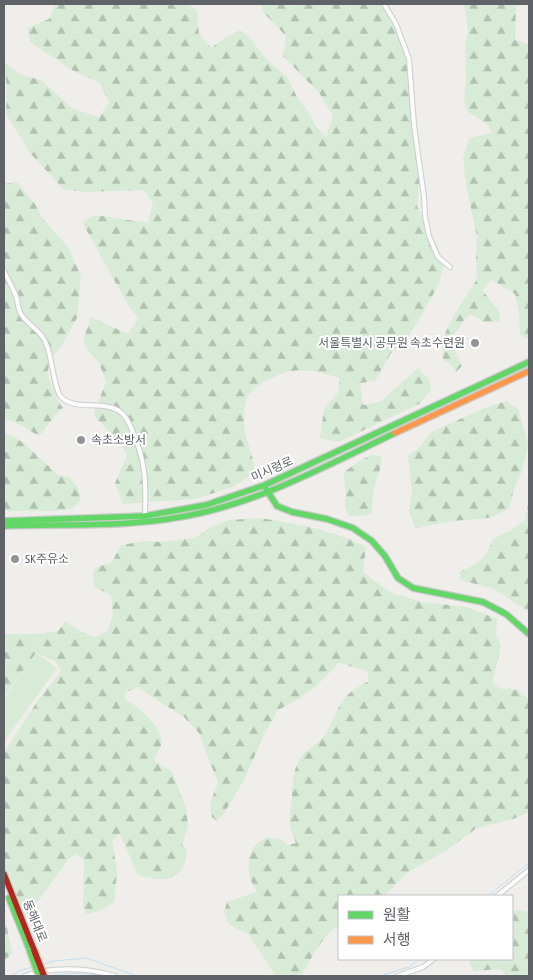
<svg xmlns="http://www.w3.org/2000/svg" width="533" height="980" font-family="'Asap Condensed','Noto Sans KR',sans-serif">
  <defs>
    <pattern id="forest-firs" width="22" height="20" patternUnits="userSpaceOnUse" patternTransform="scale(1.25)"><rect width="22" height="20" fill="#d8ebd6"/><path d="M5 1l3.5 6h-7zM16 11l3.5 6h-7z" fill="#b2c2b1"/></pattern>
  </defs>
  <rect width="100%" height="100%" fill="#efeeea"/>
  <path fill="#d8ebd6" d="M36 653 57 668 4 741V698Z"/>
  <g fill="url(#forest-firs)">
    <path d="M56 4H187L197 11 199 34 211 48 222 40 240 30 249 37 267 60 287 77 297 97 311 116 314 124 326 137 333 116 320 94 283 56 286 36 263 12 261 4H288L292 6 317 4H388L404 37 410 76 413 134 419 181 417 206 439 250 443 265 439 284 422 314 408 337 391 353 375 381 360 383 363 405 380 402 418 368 429 379 431 390 419 404 339 442 320 438 324 409 338 393 340 378C327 374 305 368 291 371 279 373 252 386 247 398 244 404 244 415 244 421 244 439 255 456 254 473L233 487 195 499 123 504 115 483 127 455 119 441 96 418 94 413 106 382 99 363 86 348 83 340 91 317 128 334 138 318 128 305 82 222 95 215 148 223 153 204 144 190 86 192 63 189 31 154 6 114 7 90 4 62 19 74 41 80 73 109 99 117 109 102 100 83 72 70 30 42 28 28 49 19Z"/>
    <path d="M464 4H516L515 40 529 44V340L520 335 519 312 515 294 492 280 482 290 500 312 499 322H484L470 314 464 320 452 338 456 354 462 366 456 372 450 364 443 360 442 341 452 318 477 279 476 258 477 237 466 184 463 158 469 138 492 133 487 124 468 112 464 100 466 83 465 45 468 30Z"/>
    <path d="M17 182 35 204 43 219 68 247 81 276 77 318 62 345 50 361 47 374 58 401 63 408C53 416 47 427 39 436L15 422 4 420V184Z"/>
    <path d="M507 401 518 409 528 444 522 471 513 492 510 507C490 522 478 518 454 521 441 523 428 526 415 528L409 511 412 491 408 456 418 449 431 432 485 408Z"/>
    <path d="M4 434 13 436 25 444 58 475 69 477 78 488 81 500 72 509 54 511H4Z"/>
    <path d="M372 455 381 456C383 468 376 477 374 489 372 497 373 505 371 514 361 516 346 521 345 505 344 501 346 497 346 493 345 486 344 480 344 472L361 460Z"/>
    <path d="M529 499V612L494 589 460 580V572C480 563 485 559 493 539L510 531 525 520Z"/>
    <path d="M261 518C297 524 334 530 366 547L363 572 391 593 423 602 467 607 497 619 496 634 501 646 492 683 501 689C514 687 520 690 529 700V810L527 813 513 819 477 828 447 850 407 873 384 896H339V926C325 930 309 963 301 976H276L248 934 235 928 228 923 224 912 227 902 257 892C248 879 245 861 254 847 257 843 263 840 267 837L280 839 288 845 296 843C291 834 289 823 290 813 290 808 292 803 292 798 292 784 293 772 299 760 305 749 320 744 326 733 341 706 338 696 369 681L367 671 339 663 315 687 297 700 278 710 264 735 244 780 224 813 217 821 212 817 210 803 218 783 199 733 184 717 137 687 125 693V699C138 707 165 727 161 745 159 750 156 756 153 760L172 772 186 807 188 826 182 845 187 850C185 882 164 883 138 875L120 834 112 840 117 872 114 902 100 911 86 914 83 907 84 860 76 854 68 859 57 875 28 915 21 907 4 869V752L39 699 61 671 55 661 36 653 4 696V634H38L58 631 66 621 80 631 94 637 108 631 113 614 111 595 94 587 93 573 95 568 112 562 121 545 146 541 160 542 195 538 211 527 229 520Z"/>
    <path d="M517 910 529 912V976H506L501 969 474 971 469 963 471 959H512V912Z"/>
    <path d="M4 914 12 953 4 961Z"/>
  </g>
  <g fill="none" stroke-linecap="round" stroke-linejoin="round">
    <g stroke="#bfe0f9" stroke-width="1">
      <path d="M488 896 529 863"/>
      <path d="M43 964 54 961 86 958 137 976"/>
      <path d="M12 976 19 971 32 967"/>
      <path d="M50 976C68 972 85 973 104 976"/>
      <path d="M380 976 409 967 419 959"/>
    </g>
    <defs>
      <g id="street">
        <path d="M384 4 396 24 409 59 414 125 424 197 425 216 429 236 438 257 450 267"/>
        <path d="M4 271C8 280 14 289 17 299 18 304 18 309 21 314 28 326 43 331 47 346 52 358 54 389 61 397 73 409 94 403 109 407 123 410 127 418 132 430 146 462 146 481 145 516"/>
        <path d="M497 896 529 870"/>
        <path d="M25 976C49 966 91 968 115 976"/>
        <path d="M398 976 423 967 434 959"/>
      </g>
      <g id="fast">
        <path d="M266 489 277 506 292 512 327 519 353 528 372 541 385 556 398 578 413 588 483 602 506 614 529 634"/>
        <path d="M4 521 145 516 206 505 265 485 529 362"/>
        <path d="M4 526C59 524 114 527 168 519 250 508 321 468 395 433"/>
        <path d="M9 898 30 951"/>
      </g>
      <path id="slow" d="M395 433 529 371"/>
      <path id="jam" d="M4 874 34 950"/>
    </defs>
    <use href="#street" stroke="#cbcccc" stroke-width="6"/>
    <use href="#fast" stroke="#cacacb" stroke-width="8"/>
    <use href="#slow" stroke="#cacacb" stroke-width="8"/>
    <use href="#jam" stroke="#cacacb" stroke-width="8"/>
    <use href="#street" stroke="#fdfcfc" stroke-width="4"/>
    <use href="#fast" stroke="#63d668" stroke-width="5.5"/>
    <use href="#slow" stroke="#ff974d" stroke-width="5.5"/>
    <use href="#jam" stroke="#b3261e" stroke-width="5.5"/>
    <defs>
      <path id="fast-bridge" d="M30 951 38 973"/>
      <path id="jam-bridge" d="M34 950 44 976"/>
    </defs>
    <use href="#fast-bridge" stroke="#d7ceb8" stroke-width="9" stroke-linecap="butt"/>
    <use href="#jam-bridge" stroke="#d7ceb8" stroke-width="9" stroke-linecap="butt"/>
    <use href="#fast-bridge" stroke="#63d668" stroke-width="6"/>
    <use href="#jam-bridge" stroke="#b3261e" stroke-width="6"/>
  </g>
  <g fill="#919496" stroke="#fff" stroke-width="2">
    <circle cx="475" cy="343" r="5"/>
    <circle cx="81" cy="440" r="5"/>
    <circle cx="15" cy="559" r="5"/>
  </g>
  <g text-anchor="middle" stroke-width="4" stroke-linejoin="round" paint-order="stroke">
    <g font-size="12" fill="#5f6368" stroke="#fff" text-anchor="start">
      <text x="465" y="347" text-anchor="end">서울특별시 공무원 속초수련원</text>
      <text x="91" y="444">속초소방서</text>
      <text x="25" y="563">SK주유소</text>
    </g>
    <g font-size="12" fill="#5f6368" stroke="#fff">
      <text transform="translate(272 469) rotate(-24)" y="4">미시령로</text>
      <text transform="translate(35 921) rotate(68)" y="4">동해대로</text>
    </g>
  </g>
  <rect width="533" height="980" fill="none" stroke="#5f6368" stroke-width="10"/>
  <rect x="338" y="895" width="175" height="65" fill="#ffffff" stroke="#bfc1c3"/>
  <rect x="348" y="911" width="25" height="8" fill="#63d668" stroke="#bfc1c3"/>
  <text x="383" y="920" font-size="15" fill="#5f6368">원활</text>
  <rect x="348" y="936" width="25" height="8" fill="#ff974d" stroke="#bfc1c3"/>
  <text x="383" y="945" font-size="15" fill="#5f6368">서행</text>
</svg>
